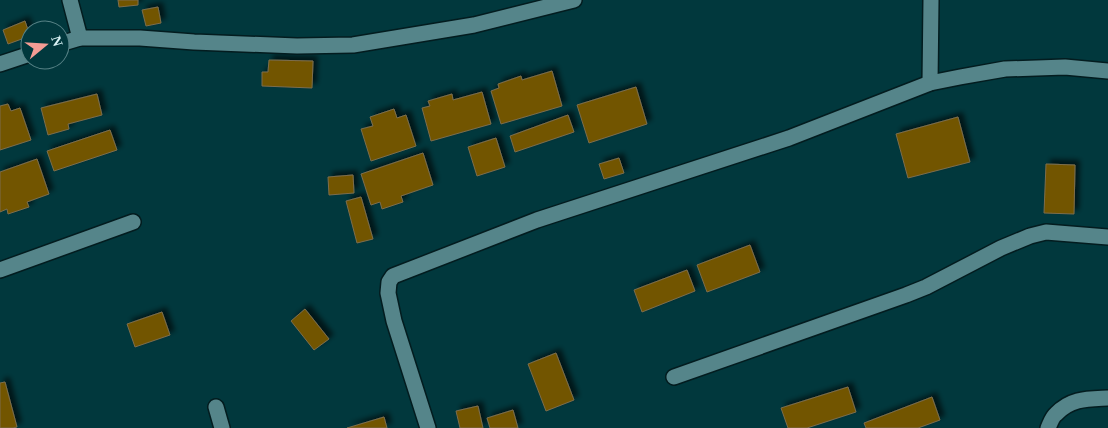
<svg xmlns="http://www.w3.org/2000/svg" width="1108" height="428" font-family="'Times New Roman',serif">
  <defs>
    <filter id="shadow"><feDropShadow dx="4.5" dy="-4.5" stdDeviation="2.5" flood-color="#0009"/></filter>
  </defs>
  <rect width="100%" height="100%" fill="#01383d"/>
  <g fill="#725500" stroke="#7d6d4c" filter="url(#shadow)">
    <path d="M118 0H138V5L119 7Z"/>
    <path d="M158 7 161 23 146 26 142 10Z"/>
    <path d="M25 21 30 36 8 44 3 30Z"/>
    <path d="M269 60 313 61 312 88 262 86V72H268Z"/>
    <path d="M552 71 562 106 501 124 491 91 499 88 498 84 521 76 522 80Z"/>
    <path d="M636 87 647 124 589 143 577 105Z"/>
    <path d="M482 92 491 124 431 141 422 108 430 106 428 101 452 94 453 100Z"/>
    <path d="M97 94 102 115 68 124 69 129 48 135 41 108Z"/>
    <path d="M8 104 11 111 20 108 31 140 0 150V106Z"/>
    <path d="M394 109 397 118 406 115 416 146 371 161 361 129 373 126 370 117Z"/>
    <path d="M568 115 574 132 515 152 510 136Z"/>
    <path d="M958 117 970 162 908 178 896 134Z"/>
    <path d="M110 130 117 150 54 171 47 151Z"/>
    <path d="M496 138 505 167 477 176 468 147Z"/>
    <path d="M423 153 433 185 401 196 403 202 382 209 380 202 371 205 361 174Z"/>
    <path d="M619 158 624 173 604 179 599 164Z"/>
    <path d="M37 159 49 194 27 202 29 207 8 214 7 209 0 212V172Z"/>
    <path d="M1046 164 1075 165 1074 214 1044 213Z"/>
    <path d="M353 175 354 193 329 195 328 177Z"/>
    <path d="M361 197 373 239 357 243 346 201Z"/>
    <path d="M750 245 760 272 707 292 697 265Z"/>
    <path d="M687 270 695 291 642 312 634 290Z"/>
    <path d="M305 309 329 339 314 350 291 321Z"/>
    <path d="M162 312 170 335 135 347 127 324Z"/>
    <path d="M556 353 574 400 546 411 528 364Z"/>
    <path d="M5 382 17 427 13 428H0V383Z"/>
    <path d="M848 387 856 412 807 428H788L781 408Z"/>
    <path d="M932 397 940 420 918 428H866L864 423Z"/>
    <path d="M478 406 483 428H460L456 411Z"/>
    <path d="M513 410 518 428H490L487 418Z"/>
    <path d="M384 417 387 428H347Z"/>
  </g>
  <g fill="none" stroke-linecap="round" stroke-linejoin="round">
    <defs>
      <g id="minor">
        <path d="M70 0 80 38"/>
        <path d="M60 44 80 38H140L194 42 297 46 353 45 474 25 574 0"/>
        <path d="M0 64 30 54"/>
        <path d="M930 83 931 0"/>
        <path d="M0 270 133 222"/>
        <path d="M674 377 906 295 926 287 1001 248 1030 236 1046 232 1108 237"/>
        <path d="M216 407 222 428"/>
        <path d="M428 428 394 321 388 293 389 282 393 276 537 220 789 138 930 83 960 77 1005 69 1065 67 1108 71"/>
        <path d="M1048 428C1050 424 1052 417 1056 414 1071 398 1088 399 1108 398"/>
      </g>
    </defs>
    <use href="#minor" stroke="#031c1f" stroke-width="18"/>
    <use href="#minor" stroke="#55858a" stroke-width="15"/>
  </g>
  <g transform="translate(45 45) rotate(72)"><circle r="24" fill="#01383d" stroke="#588387"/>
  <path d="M0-4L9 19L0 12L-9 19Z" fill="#f59c94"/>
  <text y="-8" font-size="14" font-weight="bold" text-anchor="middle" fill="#daf3f6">N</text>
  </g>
</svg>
